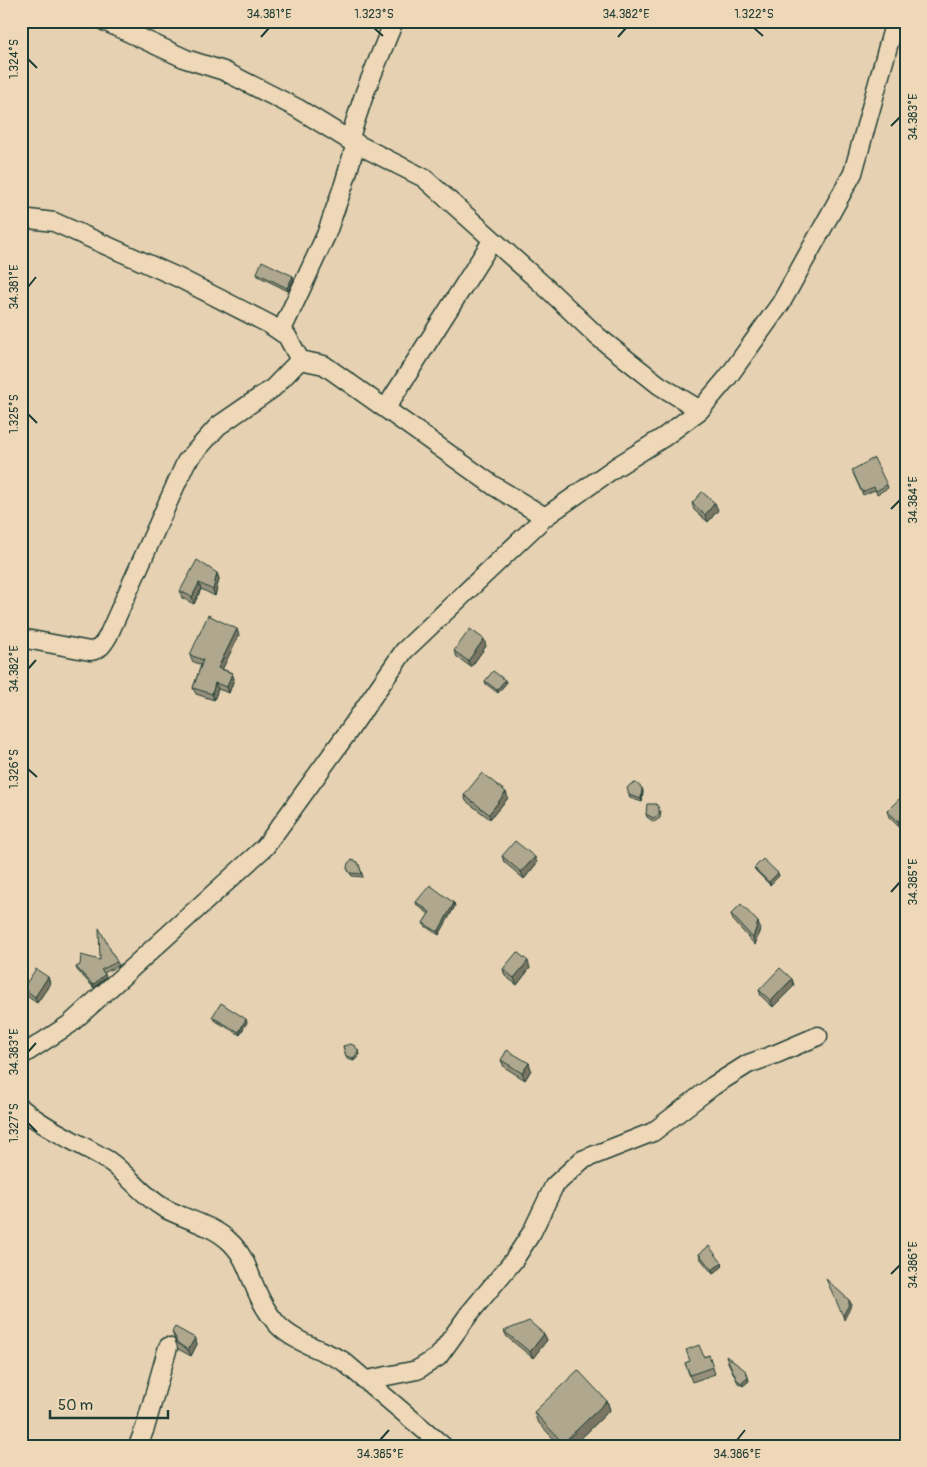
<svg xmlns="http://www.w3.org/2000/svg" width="927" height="1467" font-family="Pangolin,sans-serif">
  <rect width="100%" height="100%" fill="#e6d2b2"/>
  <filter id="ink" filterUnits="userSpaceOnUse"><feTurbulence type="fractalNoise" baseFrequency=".02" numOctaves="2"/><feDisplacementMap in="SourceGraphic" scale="10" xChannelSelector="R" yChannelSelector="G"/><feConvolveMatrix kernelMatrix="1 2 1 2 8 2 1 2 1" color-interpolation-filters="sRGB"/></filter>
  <g filter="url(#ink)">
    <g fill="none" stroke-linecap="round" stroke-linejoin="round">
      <defs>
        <g id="minor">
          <path d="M104 21 186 59 224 71 297 108 349 140 424 178 551 292 597 336 659 385 700 410"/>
          <path d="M349 140 365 92 394 21"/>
          <path d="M21 218 54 222 177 277 269 324 287 336 300 360"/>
          <path d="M281 332 326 235 344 184 356 143"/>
          <path d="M386 408 492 241"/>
          <path d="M21 638 90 651C100 650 103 644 108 636L186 462 218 426 273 388 300 360 324 365 494 486 545 517"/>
          <path d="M21 1056 70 1024 265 847 348 732 404 651 545 517 616 467 664 437 700 410 728 377 781 303 853 173 895 21"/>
          <path d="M21 1108C47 1130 80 1143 109 1161 129 1175 141 1195 164 1208 184 1219 210 1224 228 1240 248 1257 250 1281 262 1302 266 1310 272 1318 277 1324 292 1341 323 1350 343 1361L443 1446"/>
          <path d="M367 1380 417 1370 438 1357 469 1314 514 1260 532 1232 554 1186 582 1160 653 1132 713 1086 748 1064 776 1054 818 1036"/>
          <path d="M138 1446 145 1428 168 1347"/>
        </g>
      </defs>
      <use href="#minor" stroke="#1f3d34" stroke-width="21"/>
      <use href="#minor" stroke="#eed8b7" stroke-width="18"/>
    </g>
    <g fill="#96907b" stroke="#1f3d34">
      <path d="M257 273 293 276 294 279 288 291 258 276Z"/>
      <path d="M853 473 887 485 888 488 877 494 875 490 863 495Z"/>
      <path d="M692 503 718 510 708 522 694 510Z"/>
      <path d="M217 573 219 579 215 596 201 589 194 604 182 598 180 591Z"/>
      <path d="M239 635 222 669 232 673 234 679 229 693 218 689 214 700 196 694 193 688 201 665 192 661 190 655Z"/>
      <path d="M486 646 471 667 457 657 454 651Z"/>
      <path d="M505 680 506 683 498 693 486 684 485 681Z"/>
      <path d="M643 791 642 802 630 798 629 795Z"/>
      <path d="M906 792 900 828 889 817 887 811Z"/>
      <path d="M464 795 508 798 490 819 466 801Z"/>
      <path d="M661 811 660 818 654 822 647 817 646 814Z"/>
      <path d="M502 856 537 863 524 879 504 862Z"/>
      <path d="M358 862 363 877 352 876 349 872 347 868Z"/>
      <path d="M754 868 778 873 779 876 770 885 756 871Z"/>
      <path d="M416 902 455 906 439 935 425 926 423 923 429 914 417 905Z"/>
      <path d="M731 914 760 929 755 945 733 920Z"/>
      <path d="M100 960 117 962 119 965 104 973 106 977 94 988 77 970 76 967Z"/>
      <path d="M530 968 517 985 505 976 503 969Z"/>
      <path d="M48 977 50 984 37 1003 25 995 23 988Z"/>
      <path d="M792 979 794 986 773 1007 761 996 759 990Z"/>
      <path d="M212 1017 247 1022 240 1035 214 1020Z"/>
      <path d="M343 1046 358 1050 359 1056 354 1061 347 1059Z"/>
      <path d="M501 1060 529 1063 531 1070 525 1080 504 1067Z"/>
      <path d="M699 1254 722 1263 723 1266 713 1274 700 1258Z"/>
      <path d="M504 1331 544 1334 547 1340 533 1358 507 1337Z"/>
      <path d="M172 1332 195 1338 197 1344 191 1356 178 1349Z"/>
      <path d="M709 1355 715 1374 692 1382 685 1363Z"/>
      <path d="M727 1360 747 1374 749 1381 746 1383 743 1386 738 1383Z"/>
      <path d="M607 1401 610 1410 573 1446H560L537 1421 534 1412Z"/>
    </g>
    <g fill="#7a7664" stroke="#1f3d34">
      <path d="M293 276 294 279 288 291 287 288Z"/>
      <path d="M715 503 718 510 708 522 705 515Z"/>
      <path d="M217 573 219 579 215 596 213 590Z"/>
      <path d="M199 583 201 589 194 604 192 597Z"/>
      <path d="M237 629 239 635 220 674 218 668Z"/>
      <path d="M484 639 486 646 471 667 468 661Z"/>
      <path d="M232 673 234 679 229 693 227 687Z"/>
      <path d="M505 680 506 683 498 693 497 690Z"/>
      <path d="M215 683 218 689 214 700 212 694Z"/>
      <path d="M642 788 643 791 642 802 641 799Z"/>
      <path d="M506 792 508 798 490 819 489 814Z"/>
      <path d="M906 814V822L900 828 898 821Z"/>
      <path d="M535 857 537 863 524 879 521 872Z"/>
      <path d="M778 873 779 876 770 885 769 882Z"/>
      <path d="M454 903 455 906 439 935 438 932Z"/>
      <path d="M758 922 760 929 755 945 753 938Z"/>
      <path d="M528 961 530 968 517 985 514 978Z"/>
      <path d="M105 974 106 977 94 988 93 985Z"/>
      <path d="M48 977 50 984 37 1003 35 997Z"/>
      <path d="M792 979 794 986 773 1007 771 1001Z"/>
      <path d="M246 1019 247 1022 240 1035 239 1032Z"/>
      <path d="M358 1050 359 1056 354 1061 353 1058Z"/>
      <path d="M529 1063 531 1070 525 1080 522 1073Z"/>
      <path d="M722 1263 723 1266 713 1274 712 1270Z"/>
      <path d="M849 1300 851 1303 850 1308 844 1320 843 1316Z"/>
      <path d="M544 1334 547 1340 533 1358 530 1352Z"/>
      <path d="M195 1338 197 1344 191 1356 188 1350Z"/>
      <path d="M746 1371 749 1381 743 1386 742 1383Z"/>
      <path d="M607 1401 610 1410 573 1446H564L563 1443Z"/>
    </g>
    <g fill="#afa88f" stroke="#1f3d34">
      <path d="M262 261 293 276 287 288 257 273Z"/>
      <path d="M874 458 887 485 876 491 874 487 862 492 852 470Z"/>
      <path d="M702 492 715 503 705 515 692 503Z"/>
      <path d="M197 560 217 573 213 590 199 583 192 597 180 591Z"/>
      <path d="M208 615 237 629 218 668 232 673 227 687 215 683 212 694 193 688 203 660 190 655Z"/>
      <path d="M470 629 484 639 468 661 454 651Z"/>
      <path d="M493 671 505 680 497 690 485 681Z"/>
      <path d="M482 773 506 792 489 814 464 795Z"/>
      <path d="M636 783 642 788 641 799 629 795 627 788 631 784Z"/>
      <path d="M906 792V814L898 821 887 811Z"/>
      <path d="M647 804H656L659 808V815L653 818 646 814Z"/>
      <path d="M515 841 535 857 521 872 502 856Z"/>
      <path d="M763 859 778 873 769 882 754 868Z"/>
      <path d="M352 860 358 862 362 874 350 873 347 868 348 863Z"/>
      <path d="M430 885 454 903 438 932 423 923 430 912 416 902Z"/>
      <path d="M741 904 758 922 753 938 731 914Z"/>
      <path d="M99 928 117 962 101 970 105 974 93 985 76 967 80 965 81 955 100 960Z"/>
      <path d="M517 952 528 961 514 978 503 969Z"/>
      <path d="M780 968 792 979 771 1001 759 990Z"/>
      <path d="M36 969 48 977 35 997 23 988Z"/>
      <path d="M221 1003 246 1019 239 1032 212 1017Z"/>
      <path d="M351 1044 355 1046 358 1050V1053L353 1058 346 1056 343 1046Z"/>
      <path d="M507 1050 529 1063 522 1073 501 1060Z"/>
      <path d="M709 1246 722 1263 712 1270 699 1254Z"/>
      <path d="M826 1279 849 1300V1304L843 1316Z"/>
      <path d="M529 1321 544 1334 530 1352 504 1331Z"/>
      <path d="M175 1327 195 1338 188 1350 176 1342V1338L172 1332Z"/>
      <path d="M699 1345 704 1357 709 1355 713 1367 690 1375 685 1363 690 1361 686 1350Z"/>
      <path d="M726 1356 746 1371 748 1378 745 1380 742 1383 737 1380Z"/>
      <path d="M578 1370 607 1401 563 1443 534 1412Z"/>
    </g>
  </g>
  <path fill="none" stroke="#1f3d34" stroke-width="2" d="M374 28 383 36M754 28 763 36M261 37 269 28M618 37 626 28M28 59 37 68M891 126 900 117M28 287 36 277M28 414 37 423M891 509 900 500M28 669 36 660M28 769 37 777M891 892 900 882M28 1052 36 1043M28 1123 37 1132M891 1274 900 1265M380 1440 389 1430M737 1440 745 1430"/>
  <rect width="927" height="1467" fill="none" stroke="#eed8b7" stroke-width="55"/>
  <path d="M50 1410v8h118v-8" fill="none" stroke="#1f3d34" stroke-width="2.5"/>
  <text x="58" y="1410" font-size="15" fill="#1f3d34" stroke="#eed8b7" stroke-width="4" paint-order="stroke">50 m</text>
  <rect x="28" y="28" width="872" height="1412" fill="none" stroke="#1f3d34" stroke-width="2"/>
  <g font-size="12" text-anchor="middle" fill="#1f3d34">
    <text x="269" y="18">34.381°E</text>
    <text x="374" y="18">1.323°S</text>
    <text x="626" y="18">34.382°E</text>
    <text x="754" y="18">1.322°S</text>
    <text transform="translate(14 59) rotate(-90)" y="4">1.324°S</text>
    <text transform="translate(913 117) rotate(-90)" y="4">34.383°E</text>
    <text transform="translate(14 287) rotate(-90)" y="4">34.381°E</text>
    <text transform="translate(14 414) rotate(-90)" y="4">1.325°S</text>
    <text transform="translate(913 500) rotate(-90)" y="4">34.384°E</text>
    <text transform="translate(14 669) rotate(-90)" y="4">34.382°E</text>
    <text transform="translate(14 769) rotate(-90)" y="4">1.326°S</text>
    <text transform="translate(913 882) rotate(-90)" y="4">34.385°E</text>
    <text transform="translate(14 1052) rotate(-90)" y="4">34.383°E</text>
    <text transform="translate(14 1123) rotate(-90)" y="4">1.327°S</text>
    <text transform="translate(913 1265) rotate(-90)" y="4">34.386°E</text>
    <text x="380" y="1458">34.385°E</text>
    <text x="737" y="1458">34.386°E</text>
  </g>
</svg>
